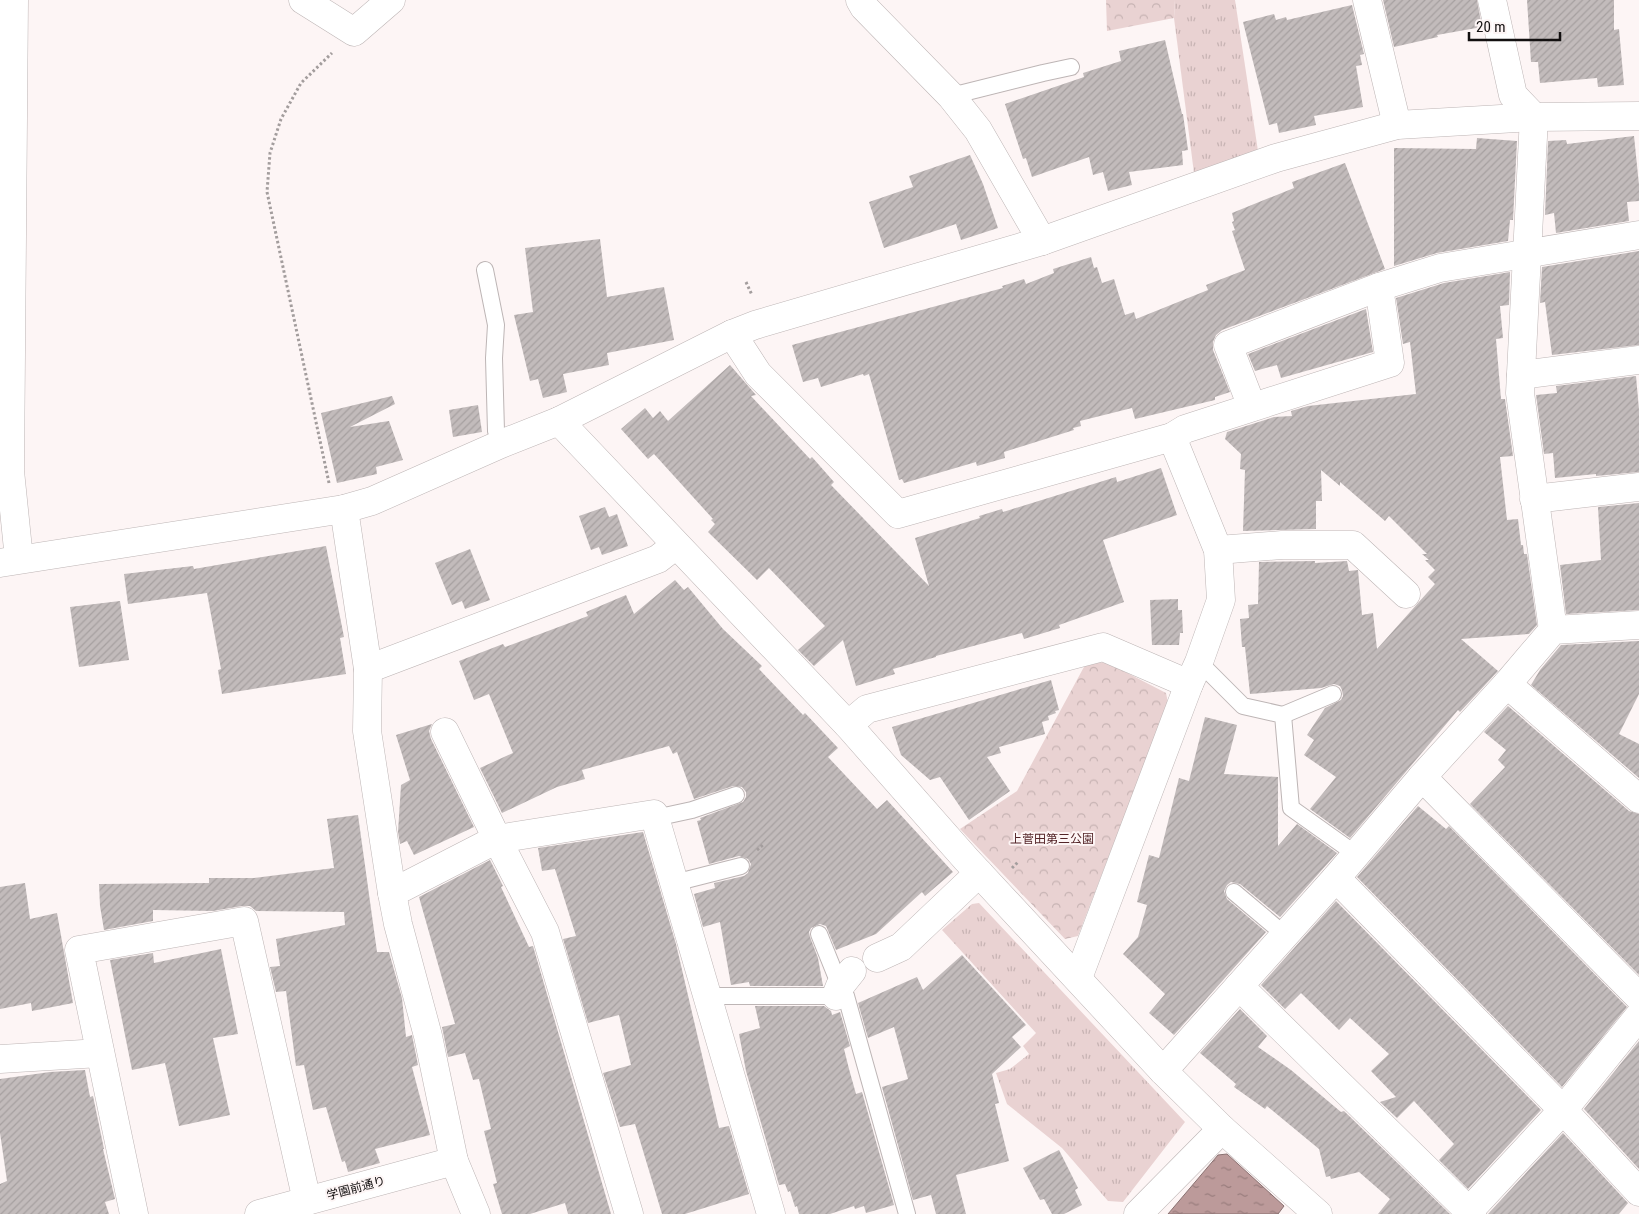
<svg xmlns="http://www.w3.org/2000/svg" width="1639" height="1214" font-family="'Roboto Condensed','Noto Sans JP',sans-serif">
  <defs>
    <pattern id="grass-tufts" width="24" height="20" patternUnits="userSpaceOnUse" patternTransform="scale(1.25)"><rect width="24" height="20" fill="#e9d2d2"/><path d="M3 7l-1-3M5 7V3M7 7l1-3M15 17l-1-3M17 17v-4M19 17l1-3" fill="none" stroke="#c7b3b3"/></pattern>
    <pattern id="forest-crowns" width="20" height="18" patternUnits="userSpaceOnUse" patternTransform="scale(1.25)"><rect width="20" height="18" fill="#e9d2d2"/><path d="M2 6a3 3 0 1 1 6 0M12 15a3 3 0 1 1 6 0" fill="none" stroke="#c7b3b3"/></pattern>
    <pattern id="water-ripples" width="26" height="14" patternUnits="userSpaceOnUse" patternTransform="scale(1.25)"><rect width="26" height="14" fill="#bc9a9a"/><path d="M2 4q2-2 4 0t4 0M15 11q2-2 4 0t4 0" fill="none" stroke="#987c7c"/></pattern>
    <pattern id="building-hatch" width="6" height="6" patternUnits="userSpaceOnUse" patternTransform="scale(1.25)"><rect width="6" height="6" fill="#c2bbbb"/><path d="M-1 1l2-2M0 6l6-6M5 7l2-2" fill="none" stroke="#a6a0a0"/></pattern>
  </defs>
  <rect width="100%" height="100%" fill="#fdf5f5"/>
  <g fill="url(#grass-tufts)">
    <path d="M1175 0H1235L1258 151 1194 173 1174 18Z"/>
    <path d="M979 903 1185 1122 1123 1202 1108 1201 1062 1148 1007 1104 996 1073 1010 1069 1029 1054 1023 1046 1036 1033 942 930 972 904Z"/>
  </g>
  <g fill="url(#forest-crowns)">
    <path d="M1106 0H1175L1174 18 1107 31Z"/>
    <path d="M1097 662 1108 663 1166 693 1168 703 1078 936 1065 939 960 829 1017 791 1085 665Z"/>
  </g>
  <path fill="url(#water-ripples)" stroke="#897171" d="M1227 1154 1284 1206 1278 1214H1168L1218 1155Z"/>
  <g fill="url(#building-hatch)">
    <path d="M1383 0H1477L1482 27 1437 35 1438 37 1394 47Z"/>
    <path d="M1527 0H1614V30L1619 29 1624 85 1598 87 1597 78 1540 83 1538 62H1531Z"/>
    <path d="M1352 5 1364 54 1360 55 1362 65 1356 66 1363 107 1314 116 1316 125 1279 133 1277 123 1269 125 1243 22 1274 14 1276 20 1286 17 1287 20Z"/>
    <path d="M1165 40 1182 114H1183L1188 150 1182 151 1183 165 1129 172 1132 185 1108 191 1103 172 1093 175 1089 157 1032 177 1026 158 1023 159 1005 104 1084 77 1083 73 1121 61 1119 51Z"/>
    <path d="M1634 136 1639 185V201L1627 202 1629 221 1556 233 1554 213 1545 215 1548 141 1566 140 1567 144Z"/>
    <path d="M1477 138 1517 141 1513 220H1510L1508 241 1437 253 1394 266V148L1476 149Z"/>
    <path d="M970 155 983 184 998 228 961 240 956 224 884 248 869 202 913 187 909 176Z"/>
    <path d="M1345 163 1385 269 1222 330 1216 335 1213 342V350L1230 392 1215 397V400L1135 419 1132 408 1080 421 1081 426 1073 428 1074 430 1004 452 1005 458 977 466 976 462 904 483 902 479 899 480 869 374 864 376 863 374 821 387 818 378 803 382 792 345 1003 288 1002 286 1024 279 1026 284 1054 273 1053 269 1091 257 1094 268 1097 267 1102 283 1114 279 1125 315 1134 312 1136 319 1208 290 1206 285 1245 270 1232 231 1235 230 1232 222 1234 221 1232 213 1294 188 1292 182Z"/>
    <path d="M600 239 607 297 664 287 674 340 607 353 609 365 563 374 567 392 543 398 538 379 530 381 514 315 533 312 525 248Z"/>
    <path d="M1639 251V345L1552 355 1545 302 1540 303 1542 267Z"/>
    <path d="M1510 272 1509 305 1500 306 1503 338 1496 339 1501 399H1505L1513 456 1500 457 1507 520 1518 519 1521 545H1523L1524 554H1527L1537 625 1529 634 1461 639 1498 671 1460 712 1458 710 1350 838 1310 809 1336 777 1304 755 1314 740 1307 735 1325 708 1341 700 1343 696 1342 690 1340 686 1334 684 1321 688 1250 694 1245 647H1242L1240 619 1249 618 1248 605 1258 604 1259 562 1315 561V563L1347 561 1349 571 1358 570 1362 615 1373 613 1377 649 1435 584 1428 577 1435 570 1425 560H1429L1422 554H1427L1389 516 1385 521 1340 482V486L1321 470 1322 501H1316V529L1243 531 1245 470 1240 469 1241 454 1225 439 1227 432 1274 417 1292 416 1291 411 1308 406 1416 394 1410 342 1403 344 1396 298 1444 283Z"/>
    <path d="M1366 309 1373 352 1281 378 1277 365 1255 371 1248 354Z"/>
    <path d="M730 365 756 395 751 396 810 459 812 457 834 482 831 485 929 586 915 538 980 518 979 516 1002 509 1003 512 1116 477 1117 482 1161 468 1177 515 1103 540 1124 602 1059 625 1060 628 1024 639 1022 633 936 656V657L893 669 895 674 856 686 843 640 814 666 798 650 825 626 769 568 757 580 708 532 715 524 711 520 713 519 654 454 648 459 621 429 645 408 653 418 660 411 668 421Z"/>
    <path d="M1636 376 1639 410V472L1596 476V474L1555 478 1553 453 1544 454 1536 395 1557 393 1556 386Z"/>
    <path d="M392 396 395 404 350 427 389 421 403 460 376 467 377 474 337 483 321 413Z"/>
    <path d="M478 405 482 432 453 437 449 410Z"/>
    <path d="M1639 503V610L1566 614 1560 565 1601 560 1598 507Z"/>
    <path d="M605 507 609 517 617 514 628 546 602 555 599 547 591 550 579 516Z"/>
    <path d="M326 546 344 637 340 638 346 674 222 694 218 670 221 669 207 593 128 604 124 574 193 566 194 569Z"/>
    <path d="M470 549 490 600 465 609 462 601 452 605 435 563Z"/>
    <path d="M675 580 684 590 688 587 723 629 762 666 759 669 803 715 805 713 838 748 828 757 877 809 887 800 953 872 925 896 922 892 876 934 836 950 826 926 820 924 811 928 809 932 810 937 818 958 823 986H750L749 982 731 985 720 922 703 927 694 894 715 888 714 883 744 876 748 873 751 864 748 859 739 856 709 864 697 821 701 820 700 818 743 802 746 797V792L742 787 733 786 694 799 677 752 673 754 669 746 582 770 585 779 557 787 502 813 480 768 513 753 489 694 474 700 459 661 503 644 505 647 588 616 586 612 626 595 634 614Z"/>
    <path d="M1178 599V610H1182L1183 633H1180L1179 645H1152L1150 600Z"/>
    <path d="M120 601 129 660 79 667 70 607Z"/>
    <path d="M1639 641V694L1619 734 1639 744V778L1531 685 1540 670 1561 645Z"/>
    <path d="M1051 680 1059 710 1055 711 1056 713 1048 716 1049 720 1042 722 1045 734 999 747 1001 753 987 757 1010 791 969 820 940 777 930 780 901 755 892 727Z"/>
    <path d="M1508 706 1629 811 1639 814V975L1470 804 1505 767 1498 760 1506 750 1484 732Z"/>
    <path d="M1205 717 1237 725 1224 774 1278 777V846L1297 824 1337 853 1280 917 1240 884 1231 882 1227 885 1224 891 1227 899 1266 932 1174 1035 1149 1013 1165 994 1123 954 1138 937 1147 905 1137 902 1149 855 1159 858 1179 778 1189 781Z"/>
    <path d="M432 724 429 731 431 739 474 827 414 855 407 841 400 844 398 832 401 785 410 780 396 735Z"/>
    <path d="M1418 806 1446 829 1449 826 1627 1007 1562 1087 1357 877Z"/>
    <path d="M358 815 377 952H389L402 998 406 1037 412 1035 418 1065 412 1067 430 1135 375 1149 380 1163 348 1172 345 1161 342 1162 326 1107 313 1110 304 1065 296 1066 286 991 276 992 270 967 280 966 276 939 345 925 344 912 256 911 250 906H242L213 911 153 910V921L104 930 100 906 99 884 209 883V878H254L334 868 327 819Z"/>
    <path d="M643 832 676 944 719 1128 729 1126 749 1194 685 1214H662L635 1124 620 1127 603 1073 631 1065 619 1015 588 1023 563 939 576 936 555 869 542 871 538 848Z"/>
    <path d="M490 860 503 886 501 887 529 947 533 946 611 1214H568L565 1203 530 1214H502L493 1184 497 1183 484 1131 491 1129 479 1079 473 1080 465 1053 448 1057 442 1027 455 1024 419 897Z"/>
    <path d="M25 883 30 919 57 913 73 1003 32 1011 31 1003 0 1009V887Z"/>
    <path d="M1336 901 1541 1110 1468 1189 1439 1160 1454 1144 1414 1101 1397 1118 1380 1102 1396 1097 1371 1071 1389 1054 1350 1018 1339 1030 1301 993 1285 1009 1261 985Z"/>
    <path d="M221 949 238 1034 213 1038 230 1115 179 1126 165 1063 132 1070 110 960 153 953 154 963Z"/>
    <path d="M962 955 1026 1025 1012 1037 1021 1047 992 1074 999 1103 995 1104 1009 1161 956 1175 966 1214H936L931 1195 913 1200 882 1087 908 1079 894 1027 868 1038 858 1003 917 977 923 990Z"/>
    <path d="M755 1006H824L831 1011 832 1015 840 1012 850 1046 844 1049 849 1069 856 1094 862 1092 894 1205 866 1213 864 1206 855 1209 854 1206 830 1214H799L797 1206 795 1207 790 1191 788 1192 785 1184 779 1185 746 1071 739 1034 760 1028Z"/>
    <path d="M1240 1009 1267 1036 1258 1047 1291 1070 1341 1112 1344 1111 1450 1214H1378L1390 1199 1359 1172 1331 1179 1330 1176 1326 1177 1319 1149 1267 1106 1265 1109 1234 1087 1236 1084 1200 1053Z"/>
    <path d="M1639 1041V1169L1584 1109Z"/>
    <path d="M85 1070 90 1097 93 1096 104 1149H103L115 1199 105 1202 109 1214H0V1184L7 1181 0 1133V1079L50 1072Z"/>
    <path d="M1563 1133 1628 1203 1619 1214H1488Z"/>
    <path d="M1059 1150 1078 1188 1075 1190 1082 1205 1064 1214H1052L1044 1199 1040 1200 1023 1168Z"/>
  </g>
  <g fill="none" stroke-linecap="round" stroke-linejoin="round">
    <defs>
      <g id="lane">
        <path d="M951 96 1043 73 1071 67"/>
        <path d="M485 270 496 325 494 358 496 431 501 444"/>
        <path d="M1199 662 1243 706 1283 715 1291 808 1357 855"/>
        <path d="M1283 715 1333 694"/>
        <path d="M655 818 692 810 736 795"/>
        <path d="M674 883 741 866"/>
        <path d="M1234 892 1285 935"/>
        <path d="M819 934 840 986"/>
        <path d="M708 996H846L907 1214"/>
      </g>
      <g id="street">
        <path d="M14 0 10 471 19 559"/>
        <path d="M303 0 354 32 391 0"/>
        <path d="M860 0 864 7 951 96 978 130 1042 241"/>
        <path d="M1367 0 1397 125"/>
        <path d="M1492 0 1513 95 1534 117 1520 393 1553 630"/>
        <path d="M732 334 758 374 898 514 1172 437 1185 429 1390 363 1379 287"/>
        <path d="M1521 375 1639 360"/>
        <path d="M1252 407 1228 345 1379 287 1440 268 1639 235"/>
        <path d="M559 421 848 725 966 859 1163 1071 1222 1129 1318 1214"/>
        <path d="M1534 499 1639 487"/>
        <path d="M1218 550 1282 545H1353L1406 594"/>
        <path d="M368 669 658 559 676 545"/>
        <path d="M1507 684 1639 799"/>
        <path d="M848 725 867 709 1103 647 1189 684"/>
        <path d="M445 732 497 839 545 932 629 1214"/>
        <path d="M1422 777 1639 997"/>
        <path d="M1336 878 1563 1110 1639 1192"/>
        <path d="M392 893 497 839 654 814 771 1214"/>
        <path d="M877 958 901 947 979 873"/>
        <path d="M1078 978 1189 684 1199 662 1221 600 1218 550 1172 437"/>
        <path d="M1239 986 1472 1214"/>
        <path d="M836 996 840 986 852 971"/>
        <path d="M0 1059 100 1053"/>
        <path d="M1163 1071 1336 878 1422 777 1507 684 1553 630 1639 625"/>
        <path d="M1469 1211 1563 1110 1639 1016"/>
        <path d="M134 1214 79 950 244 921 307 1201"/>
        <path d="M259 1214 454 1161"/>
        <path d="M476 1214 454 1161 428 1036 398 924 392 893 367 731 368 669 344 509 372 501 501 444 559 421 732 334 755 325 1042 241 1276 158 1397 125 1534 117 1639 116"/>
        <path d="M1138 1214 1222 1129"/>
      </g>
      <path id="secondary" d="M0 563 344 509"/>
    </defs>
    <use href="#lane" stroke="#bdb5b5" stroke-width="18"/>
    <use href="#street" stroke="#bdb5b5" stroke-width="29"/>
    <use href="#secondary" stroke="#bdb5b5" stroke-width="29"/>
    <g stroke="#a39d9d" stroke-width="3" stroke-dasharray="2.5 2.5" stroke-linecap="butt">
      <path d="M746 282 752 295"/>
      <path d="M329 483 267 192 270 153 281 119 301 83 332 53"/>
      <path d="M757 850 764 844"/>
      <path d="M1012 868 1019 861"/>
    </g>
    <use href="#lane" stroke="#fff" stroke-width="16"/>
    <use href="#street" stroke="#fff" stroke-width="28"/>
    <use href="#secondary" stroke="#fff" stroke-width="28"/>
  </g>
  <g text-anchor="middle" stroke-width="4" stroke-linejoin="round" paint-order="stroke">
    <g font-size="12" fill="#542528" stroke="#fdf5f5">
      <text x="1052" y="843">上菅田第三公園</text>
    </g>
    <g font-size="12" fill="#131010" stroke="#fdf5f5">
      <text transform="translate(356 1188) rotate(-15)" y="4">学園前通り</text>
    </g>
  </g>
  <path d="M1469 32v8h91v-8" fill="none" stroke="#131010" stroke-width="2.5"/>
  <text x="1476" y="32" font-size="15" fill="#131010" stroke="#fdf5f5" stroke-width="4" paint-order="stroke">20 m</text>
</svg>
